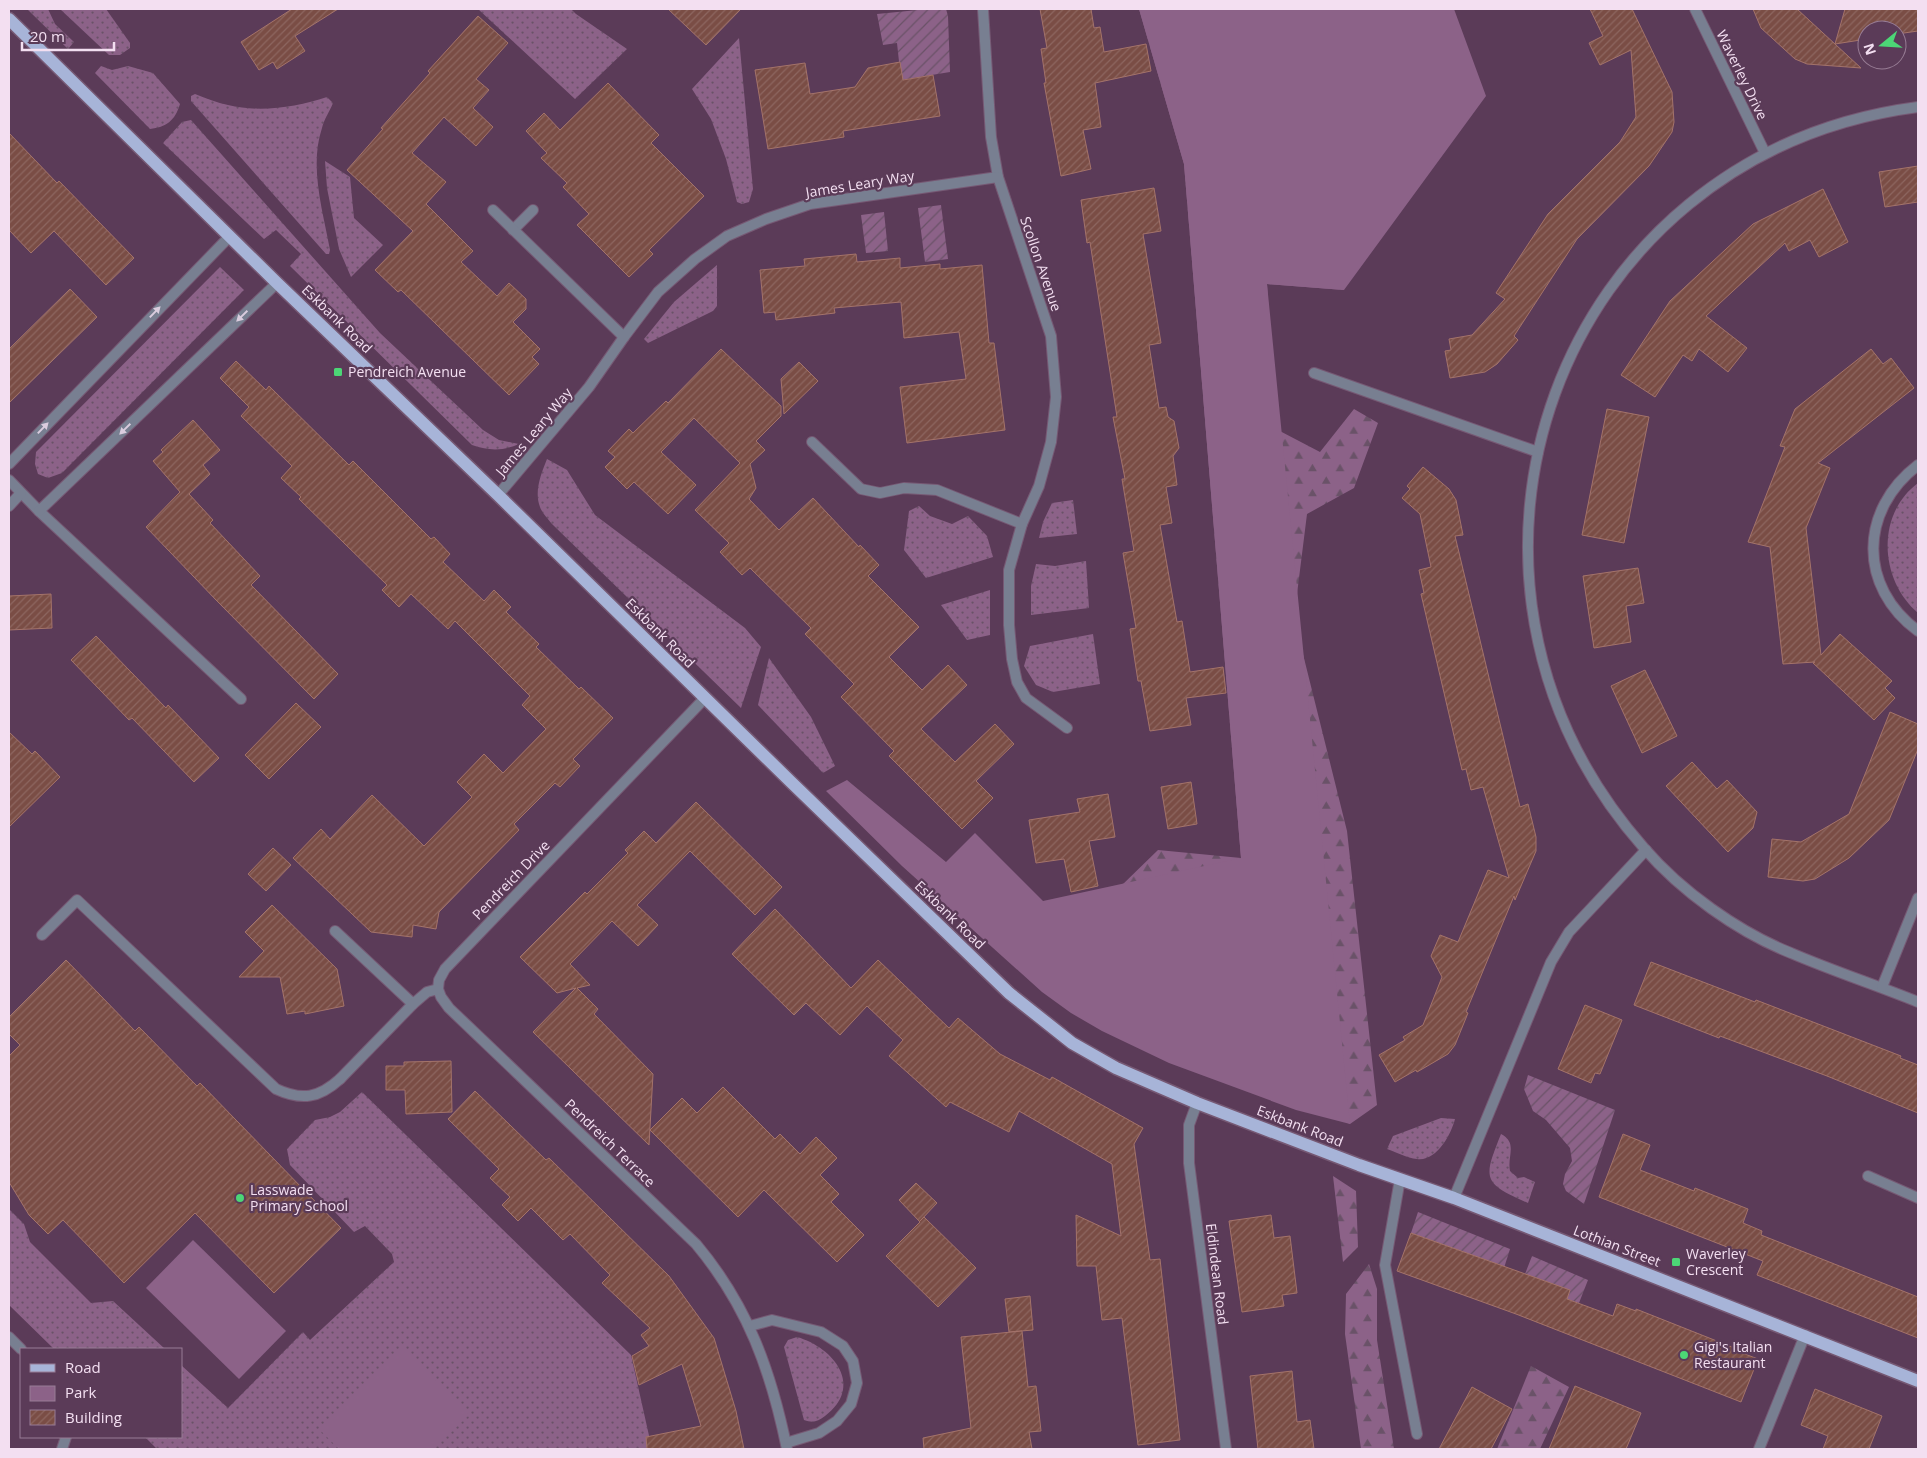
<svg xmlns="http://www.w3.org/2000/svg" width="1927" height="1458" font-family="'Open Sans',sans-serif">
  <defs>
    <pattern id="grass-dots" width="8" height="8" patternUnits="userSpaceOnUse" patternTransform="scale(1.25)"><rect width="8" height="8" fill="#8c6288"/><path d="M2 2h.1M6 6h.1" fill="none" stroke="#6a5268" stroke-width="1.8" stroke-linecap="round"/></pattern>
    <pattern id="forest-firs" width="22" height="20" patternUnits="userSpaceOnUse" patternTransform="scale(1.25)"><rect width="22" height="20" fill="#8c6288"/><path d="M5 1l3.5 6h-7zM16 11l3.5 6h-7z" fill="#6a5268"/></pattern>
    <pattern id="garden-furrows" width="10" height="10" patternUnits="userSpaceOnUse" patternTransform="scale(1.25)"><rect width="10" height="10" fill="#8c6288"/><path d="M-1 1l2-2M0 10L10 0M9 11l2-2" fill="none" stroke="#6a5268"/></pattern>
    <pattern id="building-hatch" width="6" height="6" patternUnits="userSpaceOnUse" patternTransform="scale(1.25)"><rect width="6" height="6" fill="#7a4d45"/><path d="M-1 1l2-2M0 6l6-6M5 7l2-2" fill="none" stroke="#8d6660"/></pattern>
  </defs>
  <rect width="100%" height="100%" fill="#5b3b58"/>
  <g fill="url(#grass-dots)">
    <path d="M27 9H48L55 24 74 42 68 49Z"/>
    <path d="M60 9H106L130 43V48L120 55H109Z"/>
    <path d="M478 9H571L576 14 627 49 575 99Z"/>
    <path d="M739 38 753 189 749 202 742 204 737 202 726 159 711 119 692 89Z"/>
    <path d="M101 66 112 70 128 66 153 73 180 104C175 121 166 127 150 129L95 73Z"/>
    <path d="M195 94C206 98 217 103 228 105 261 113 296 107 327 97L333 103C330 111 324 119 322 128 309 167 323 211 330 250L329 254H326L191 101V96Z"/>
    <path d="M191 120 380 333 483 430 499 440 519 444C502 451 490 451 472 445L290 266 301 254 276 230 264 239 163 143 182 122Z"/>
    <path d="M325 161 350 177 354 218 383 245 351 277 339 249 327 188Z"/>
    <path d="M717 265V306L713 311 648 343 644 339 674 302Z"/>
    <path d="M220 267 244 290 62 473 48 478 38 474 35 464 36 452Z"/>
    <path d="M547 459 567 470 595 515 745 628 761 647 741 708 552 524C548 519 542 513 540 507 534 492 541 474 547 459Z"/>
    <path d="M1918 483V613C1880 581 1875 515 1918 483Z"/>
    <path d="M1073 500 1077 534 1039 538 1043 522 1052 503Z"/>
    <path d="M919 506 930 516 952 524 968 516 987 536 993 557 926 578 904 550 909 511Z"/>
    <path d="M1086 561 1089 608 1031 615V586L1036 564 1055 566Z"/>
    <path d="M990 590V635L967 640 941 605Z"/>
    <path d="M1093 634 1100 684 1053 692 1036 685 1024 666 1030 646Z"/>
    <path d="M769 658 811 717 835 766 823 773 758 705Z"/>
    <path d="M362 1092 631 1355 652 1449H157L145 1437H181V1365L228 1408 303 1332 310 1340 394 1262 392 1254 365 1226 354 1232 290 1165 287 1149 315 1120 330 1117 340 1112Z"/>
    <path d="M1441 1118 1455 1119C1451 1135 1436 1162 1417 1159 1407 1158 1396 1152 1387 1149L1393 1136Z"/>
    <path d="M1501 1134C1518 1143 1507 1156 1510 1171L1518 1178 1524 1177 1535 1182 1528 1203C1482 1183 1483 1179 1501 1134Z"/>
    <path d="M9 1209 24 1224 30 1242 91 1303 113 1301 165 1349H54L9 1305Z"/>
    <path d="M797 1337C835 1348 864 1387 825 1416 817 1422 813 1423 804 1420L784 1347 788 1340Z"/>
  </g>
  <g fill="url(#forest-firs)">
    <path d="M1139 9 1344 290 1267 284 1276 429 1320 452 1354 409 1378 423 1354 488 1307 514 1294 618 1347 831 1377 1105 1350 1124 1326 1112 1120 887 1158 850 1241 858 1184 164Z"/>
    <path d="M1333 1176 1356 1191 1358 1247 1343 1262Z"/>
    <path d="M1369 1264 1377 1289V1340L1394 1449H1361L1345 1334 1346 1294Z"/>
    <path d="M1531 1366 1569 1387 1540 1449H1497Z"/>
  </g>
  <g fill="#8c6288">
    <path d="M1139 9H1454L1486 96 1344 290 1267 284 1350 1124 1296 1110 1169 1063 1102 1031 1071 1013 1042 992 902 866 826 791 847 780 946 862 975 833 1043 901 1241 858 1184 164Z"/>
    <path d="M193 1240 286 1331 239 1379 146 1288Z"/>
    <path d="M404 1348 469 1415 433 1449H339L319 1429Z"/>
  </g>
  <g fill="url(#garden-furrows)">
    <path d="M928 9H946L948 16 950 72 901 80 897 43 883 45 877 14Z"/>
    <path d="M941 205 948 259 925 262 918 208Z"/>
    <path d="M884 212 888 251 866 253 861 215Z"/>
    <path d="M1528 1075 1615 1110 1584 1204 1566 1191 1563 1184 1565 1174 1572 1161 1570 1148 1546 1120 1533 1111 1524 1089Z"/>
    <path d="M1418 1212 1510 1249 1504 1268 1411 1233Z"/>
    <path d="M1532 1256 1588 1280 1579 1303 1567 1299 1569 1290 1525 1274Z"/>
  </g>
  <g fill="url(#building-hatch)" stroke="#a4736a">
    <path d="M292 9H338L295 36 305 51 277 69 273 62 259 70 241 42Z"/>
    <path d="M668 9H741L706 45Z"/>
    <path d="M1040 9H1091L1094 28 1100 27 1104 52 1146 44 1151 71 1095 83 1101 127 1083 130 1091 169 1061 176 1044 83H1046L1041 49 1047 48Z"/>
    <path d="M1590 9H1632L1672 92 1674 122 1672 132 1649 166 1577 239 1514 336 1518 340 1497 364 1485 372 1450 378 1445 351 1451 350 1449 339 1472 335 1505 299 1496 293 1548 214 1620 142 1636 117 1631 50 1600 65 1589 43 1603 36Z"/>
    <path d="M1753 9H1797L1861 68 1807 64 1795 59 1761 28Z"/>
    <path d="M1845 9H1918V31L1897 34V30H1867V39L1835 44Z"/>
    <path d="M478 16 508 43 476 79 489 90 473 108 493 127 476 146 444 117 412 153 446 182 426 204 473 251 461 262 497 296 509 283 526 299V309L513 322 540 349 532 357 539 364 509 395 401 290 398 292 375 270 413 231 347 170 383 129 381 128 430 73 428 71Z"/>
    <path d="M900 62 903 80 933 75 940 116 843 131 844 137 768 149 755 70 805 63 810 94 855 87 868 68Z"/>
    <path d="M608 83 659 135 651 143 704 196 649 250 653 254 629 277 577 225 589 214 563 187 567 183 541 158 547 153 526 131 544 113 560 130Z"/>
    <path d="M9 133 57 183 59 181 134 258 106 285 54 231 31 253 9 230Z"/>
    <path d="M1918 166V202L1885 207 1879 172Z"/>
    <path d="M1154 188 1161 231 1143 234 1161 343 1149 345 1159 408 1166 407 1168 417 1174 421 1179 448 1173 456 1177 485 1166 487 1172 523 1160 525 1177 622 1182 621 1190 672 1223 667 1226 693 1186 698 1191 725 1150 731 1141 681H1138L1130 629 1136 628 1123 553 1134 551 1122 479H1125L1113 417H1117L1090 242 1087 243 1081 200Z"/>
    <path d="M1823 189 1848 242 1819 257 1810 240 1789 251 1785 243 1706 316 1747 348 1728 372 1699 349 1692 361 1683 355 1655 397 1621 375 1670 301 1753 224Z"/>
    <path d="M856 254 857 262 900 258V268L940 264V269L982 265 989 343H994L1005 430 907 443 900 387 966 379 959 332 904 338 901 302 834 308 835 313 776 320 775 312 764 313 760 270 805 266 804 259Z"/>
    <path d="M70 289 97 317 9 403V349Z"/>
    <path d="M721 349 781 406V416L756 441 765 450 750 464 756 488 749 499 779 530 813 498 859 547 860 545 879 565 868 576 919 627 889 657 922 690 948 665 967 685 921 729 955 762 995 724 1014 744 976 781 993 798 962 829 889 756 894 751 841 697 854 684 805 634 811 628 750 568 742 575 720 552 729 543 695 510 740 463 694 418 661 452 696 485 668 514 634 482 627 489 605 467 615 457 608 451 629 429 633 433 666 401 668 403Z"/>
    <path d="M1871 349 1883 364 1891 358 1914 388 1818 463 1830 468 1806 528 1821 655 1840 634 1892 681 1885 688 1895 698 1874 720 1813 663 1815 662 1783 664 1770 547 1748 542 1785 447 1780 446 1795 409Z"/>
    <path d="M236 361 266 390 269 386 349 465 353 461 431 539 434 537 450 554 443 562 484 601 494 590 511 607 506 612 539 644 536 647 579 689 581 687 613 718 573 759 580 766 560 787 555 783 514 824 519 830 439 912 436 929 413 925 412 937 371 932 293 858 321 829 330 839 372 795 424 846 472 797 457 782 484 754 503 773 546 729 522 705 530 696 455 621 448 629 411 594 399 607 382 590 387 585 299 499 301 497 281 478 292 466 241 416 249 407 220 378Z"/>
    <path d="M799 362 818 381 784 414 781 379Z"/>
    <path d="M1607 409 1649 417 1624 543 1582 535Z"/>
    <path d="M193 420 220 450 203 465 210 474 189 494 213 520 210 523 260 576 251 585 338 674 314 699 217 601 146 527 180 492 153 461 163 452 161 450Z"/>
    <path d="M1423 467 1449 489 1456 500 1463 535 1455 536 1520 807 1528 804 1536 837V851L1515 900 1514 896 1466 1012 1468 1013 1455 1045 1448 1054 1417 1072 1416 1070 1395 1082 1379 1055 1405 1040 1403 1037 1423 1025 1442 977 1431 956 1440 935 1458 942 1488 870 1509 878 1483 787 1471 790 1466 769 1462 770 1421 594 1424 593 1419 570 1431 567 1420 514 1402 498 1410 489 1407 486Z"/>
    <path d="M1638 568 1644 603 1626 606 1631 642 1594 648 1583 576Z"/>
    <path d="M51 594 52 628 9 630V596Z"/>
    <path d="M96 636 166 708 168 705 219 758 194 782 132 718 129 720 71 660Z"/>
    <path d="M1645 670 1677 736 1642 753 1611 686Z"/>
    <path d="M296 703 321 727 269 779 245 755Z"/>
    <path d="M1890 712 1918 724V749L1889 820 1849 858 1815 879 1803 881 1768 877 1772 839 1801 842 1849 814Z"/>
    <path d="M9 732 32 754 35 751 60 777 9 827Z"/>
    <path d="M1692 762 1717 789 1727 780 1757 812 1753 828 1728 852 1666 786Z"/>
    <path d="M1191 782 1197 824 1168 829 1161 787Z"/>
    <path d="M1108 794 1115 837 1089 841 1098 886 1071 892 1064 859 1036 863 1029 820 1080 812 1077 799Z"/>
    <path d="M696 802 782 887 755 915 690 851 637 905 658 925 638 946 612 921 570 964 590 985 577 988 598 1009 594 1014 653 1074 649 1145 533 1032 576 988 557 993 520 957 585 892 587 894 628 853 625 850 644 831 656 843Z"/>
    <path d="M273 848 291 865 266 891 248 874Z"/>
    <path d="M272 905 337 969 344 1006 305 1014V1011L287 1014 280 977H239L264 951 245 932Z"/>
    <path d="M775 909 851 988 878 960 949 1028 958 1018 1000 1054 1050 1080 1052 1077 1143 1128 1134 1144 1150 1260 1160 1259 1180 1440 1138 1445 1122 1318 1102 1320 1096 1266H1077L1076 1215 1121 1236 1112 1164 1019 1111 1009 1132 950 1102 946 1107 889 1056 903 1040 867 1006 840 1035 806 1003 794 1015 732 954Z"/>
    <path d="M66 960 135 1031 139 1027 197 1086 200 1083 341 1228 274 1293 195 1213 124 1283 63 1220 48 1234 29 1215 9 1182V1056L20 1045 9 1034V1017Z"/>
    <path d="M1651 962 1755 1002 1756 1000 1901 1056 1900 1058 1918 1065V1113L1827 1076 1720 1036 1719 1038 1634 1005Z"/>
    <path d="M1585 1005 1622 1020 1600 1074 1595 1073 1591 1083 1558 1069Z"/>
    <path d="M451 1061 452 1112 406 1114 405 1090H386V1066H404V1062Z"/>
    <path d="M723 1087 775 1139 780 1134 800 1154 816 1137 837 1158 820 1175 839 1194 831 1202 864 1235 837 1262 764 1190 738 1217 650 1130 682 1098 697 1113Z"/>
    <path d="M475 1091 546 1160 549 1158 669 1276 714 1338 736 1411 744 1449H647L646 1437 701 1426 682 1364 639 1385 632 1356 649 1346 641 1335 650 1328 602 1283 610 1275 570 1234 563 1240 531 1208 518 1221 502 1205 510 1197 490 1178 499 1169 448 1119Z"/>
    <path d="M1623 1134 1650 1145 1640 1170 1694 1191 1695 1188 1748 1209 1743 1223 1762 1231 1761 1235 1918 1297V1338L1757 1275 1763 1261 1599 1197Z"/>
    <path d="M916 1183 937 1203 920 1221 924 1217 976 1268 938 1307 886 1256 920 1222 899 1200Z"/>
    <path d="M1271 1215 1274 1238 1290 1236 1297 1293 1282 1295 1284 1306 1242 1312 1229 1221Z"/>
    <path d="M1411 1233 1570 1290 1567 1299 1613 1316 1617 1304 1636 1311V1309L1737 1349V1351L1758 1359 1741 1402 1516 1314 1397 1271Z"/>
    <path d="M1030 1296 1033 1330 1009 1332 1005 1299Z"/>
    <path d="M1022 1331 1028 1387 1036 1386 1041 1431 1029 1432 1032 1449H924L923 1438 971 1428 961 1337Z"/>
    <path d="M1292 1371 1297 1422 1310 1420 1314 1449H1258L1250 1376Z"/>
    <path d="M1575 1386 1641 1413 1626 1449H1549Z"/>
    <path d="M1472 1387 1512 1409 1491 1449H1439Z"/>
    <path d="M1815 1389 1882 1416 1869 1449H1823L1828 1436 1801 1425Z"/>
  </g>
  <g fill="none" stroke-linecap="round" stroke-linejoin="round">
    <defs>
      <g id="lane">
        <path d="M513 230 533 210"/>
        <path d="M1314 373 1538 452"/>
        <path d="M335 931 413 1004"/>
        <path d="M42 935 77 900 276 1089C302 1101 319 1098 340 1079"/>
        <path d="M1868 1176 1918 1198"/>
        <path d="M1400 1179 1385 1265 1417 1434"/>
        <path d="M1759 1449 1805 1335"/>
      </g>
      <g id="street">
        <path d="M983 9 991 137 998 177 1051 336 1056 397 1051 442 1039 486 1022 524 1009 570V625L1012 659 1017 682 1026 698 1067 728"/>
        <path d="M1695 9 1765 153"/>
        <path d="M1918 107C1556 154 1404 576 1644 848 1681 891 1738 932 1791 953 1833 971 1876 985 1918 1002"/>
        <path d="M493 210 624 337"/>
        <path d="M812 442 861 489 880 493 904 488 937 490 1022 524"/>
        <path d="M9 464 230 236"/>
        <path d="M1918 465C1859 510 1858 587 1918 631"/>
        <path d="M9 480 39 511 241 699"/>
        <path d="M498 495 589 387 624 337 658 292 695 259 727 236 766 219 810 204 998 177"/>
        <path d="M9 506 21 493"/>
        <path d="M39 511 277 283"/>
        <path d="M1882 987 1918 898"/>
        <path d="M438 989 441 997 449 1008 696 1244C748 1306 771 1371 787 1449"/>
        <path d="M340 1079 413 1004 427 992 438 989 439 980 445 969 705 698"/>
        <path d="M1197 1103 1189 1125V1163L1226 1449"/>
        <path d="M1454 1198 1551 962 1569 932 1646 850"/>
        <path d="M750 1326 772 1320 821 1332 843 1346 853 1361 857 1383 851 1404 837 1421 819 1433 786 1443"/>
        <path d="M9 1337 21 1349"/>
        <path d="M62 1449 66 1437"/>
      </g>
      <path id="primary" d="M9 19 277 283 498 495 791 782 1009 993 1072 1043 1116 1068 1197 1103 1359 1165 1454 1198 1918 1381"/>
    </defs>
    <use href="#lane" stroke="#765974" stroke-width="12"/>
    <use href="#street" stroke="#765974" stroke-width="12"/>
    <use href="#primary" stroke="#765974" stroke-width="15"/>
    <use href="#lane" stroke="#787f91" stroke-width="10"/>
    <use href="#street" stroke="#787f91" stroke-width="10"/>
    <use href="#primary" stroke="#a7b4d8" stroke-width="12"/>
  </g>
  <defs><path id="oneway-solid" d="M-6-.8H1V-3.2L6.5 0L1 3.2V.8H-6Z" transform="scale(1.25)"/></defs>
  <g fill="#daccde">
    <use href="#oneway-solid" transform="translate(155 312) rotate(-46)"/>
    <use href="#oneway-solid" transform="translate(242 316) rotate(136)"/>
    <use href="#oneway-solid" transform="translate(43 428) rotate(-46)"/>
    <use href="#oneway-solid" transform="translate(125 429) rotate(136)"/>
  </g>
  <g fill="#4cd676" stroke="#5b3b58" stroke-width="2">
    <rect x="333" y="367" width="10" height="10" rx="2.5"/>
    <circle cx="240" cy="1198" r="5"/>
    <rect x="1671" y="1257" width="10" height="10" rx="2.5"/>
    <circle cx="1684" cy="1355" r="5"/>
  </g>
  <g text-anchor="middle" stroke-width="4.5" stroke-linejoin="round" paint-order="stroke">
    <g font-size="14" fill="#f3dff1" stroke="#5b3b58">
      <text transform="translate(1742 75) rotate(64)" y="5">Waverley Drive</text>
      <text transform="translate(860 184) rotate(-9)" y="5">James Leary Way</text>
      <text transform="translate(1041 264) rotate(71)" y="5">Scollon Avenue</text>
      <text transform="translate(337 319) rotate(44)" y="5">Eskbank Road</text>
      <text transform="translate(534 432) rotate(-50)" y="5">James Leary Way</text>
      <text transform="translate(660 633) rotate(45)" y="5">Eskbank Road</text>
      <text transform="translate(511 880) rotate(-46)" y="5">Pendreich Drive</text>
      <text transform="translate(950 915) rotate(44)" y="5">Eskbank Road</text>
      <text transform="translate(1300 1126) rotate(21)" y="5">Eskbank Road</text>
      <text transform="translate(610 1143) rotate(44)" y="5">Pendreich Terrace</text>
      <text transform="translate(1617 1246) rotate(21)" y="5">Lothian Street</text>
      <text transform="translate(1217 1274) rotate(83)" y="5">Eldindean Road</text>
    </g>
    <g font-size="14" fill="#f3dff1" stroke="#5b3b58" text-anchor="start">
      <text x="348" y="377">Pendreich Avenue</text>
      <text x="250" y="1195">Lasswade<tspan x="250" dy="16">Primary School</tspan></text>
      <text x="1686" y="1259">Waverley<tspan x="1686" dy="16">Crescent</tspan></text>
      <text x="1694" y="1352">Gigi's Italian<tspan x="1694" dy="16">Restaurant</tspan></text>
    </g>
  </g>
  <rect width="1927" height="1458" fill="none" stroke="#f3dff1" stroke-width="20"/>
  <rect x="20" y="1348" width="162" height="90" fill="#5b3b58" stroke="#987d95"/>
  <rect x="30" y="1364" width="25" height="8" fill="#a7b4d8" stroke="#987d95"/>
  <text x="65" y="1373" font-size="15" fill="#f3dff1">Road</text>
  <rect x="30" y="1386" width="25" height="15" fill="#8c6288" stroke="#987d95"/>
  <text x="65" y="1398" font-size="15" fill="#f3dff1">Park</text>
  <rect x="30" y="1410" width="25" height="15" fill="url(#building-hatch)" stroke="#987d95"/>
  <text x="65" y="1423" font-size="15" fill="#f3dff1">Building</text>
  <g transform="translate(1882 45) rotate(252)"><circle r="24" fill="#5b3b58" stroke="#987d95"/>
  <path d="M0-4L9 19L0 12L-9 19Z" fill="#4cd676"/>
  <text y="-8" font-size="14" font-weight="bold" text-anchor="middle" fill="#f3dff1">N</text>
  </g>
  <path d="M22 42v8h92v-8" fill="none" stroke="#f3dff1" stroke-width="2.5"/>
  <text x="30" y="42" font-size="15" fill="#f3dff1" stroke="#5b3b58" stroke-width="4" paint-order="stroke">20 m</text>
</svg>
